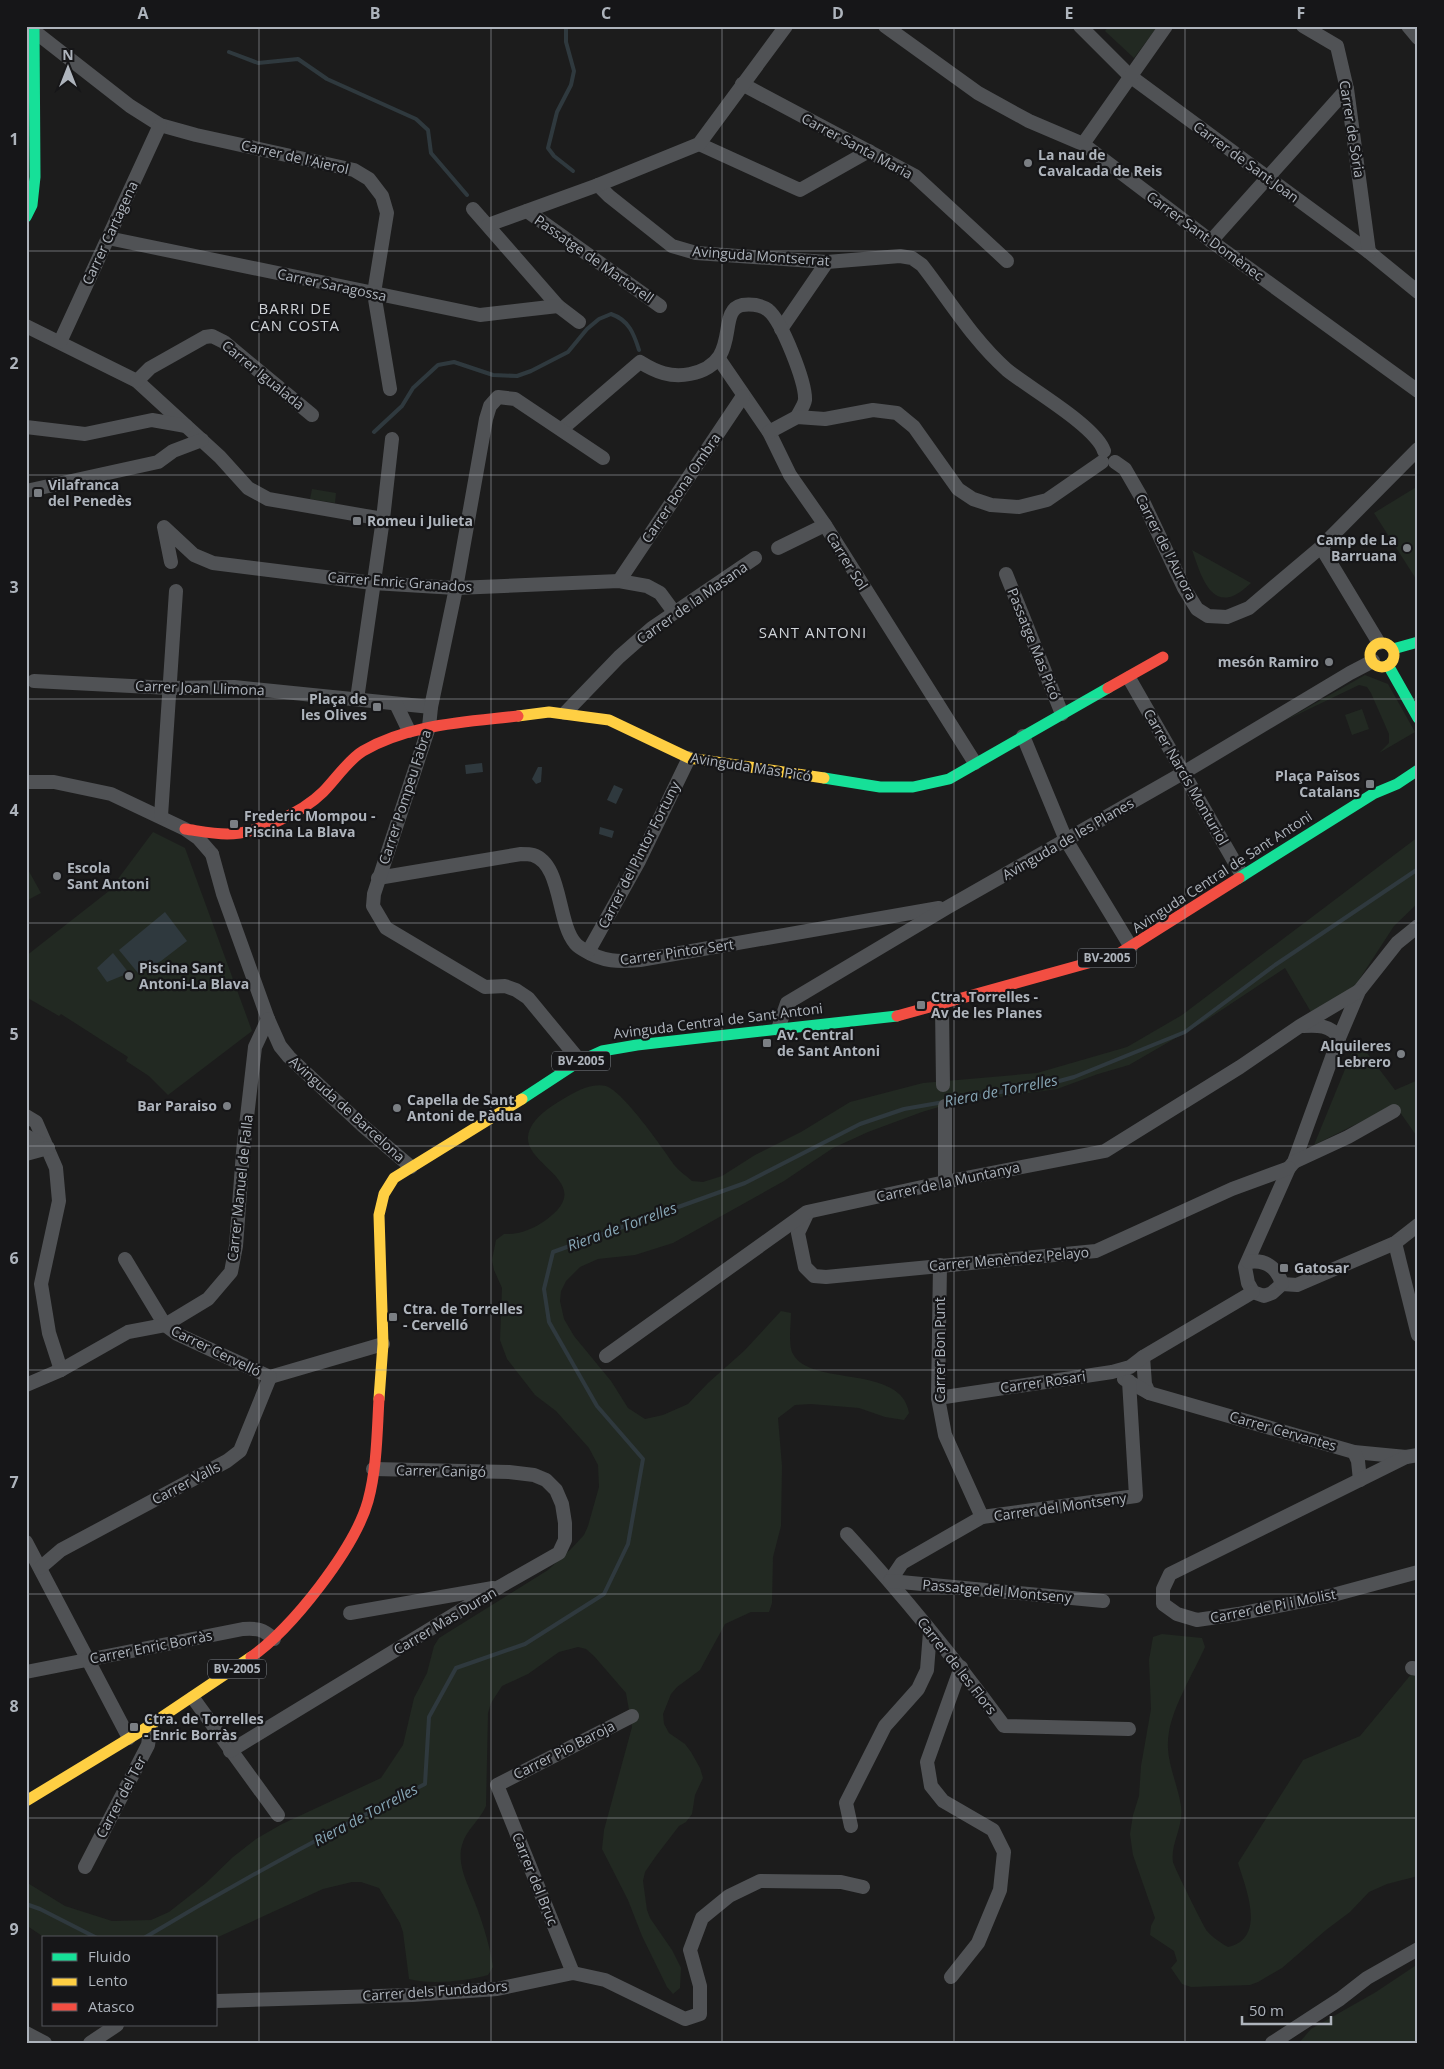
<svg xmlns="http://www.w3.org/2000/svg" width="1444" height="2069" font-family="'Open Sans',sans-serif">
  <rect width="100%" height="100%" fill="#1c1c1c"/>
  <g fill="#222922">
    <path d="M1109 26H1158L1134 58 1105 31Z"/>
    <path d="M1418 486V582L1374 513Z"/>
    <path d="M312 489 336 493 335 503 310 499Z"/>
    <path d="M1192 550 1251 583C1246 587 1241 592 1235 595 1208 608 1199 568 1192 550Z"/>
    <path d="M1365 675 1388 684 1415 732 1379 753 1389 743V734L1371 693 1367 687 1359 685 1284 721Z"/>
    <path d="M1362 709 1369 729 1352 735 1345 715Z"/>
    <path d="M153 832 185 848 252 1031 168 1095 149 1076 126 1061 128 1057 61 1014 59 1016 26 997V956L109 891Z"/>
    <path d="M1418 837V903L1394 926 1353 989 1311 1012 1285 968 1205 1021 1129 1065 1098 1074 1057 1089 949 1104 922 1112 868 1132 833 1148 784 1181 673 1243 635 1255 598 1259 580 1267 566 1281 561 1291 560 1301 564 1319 574 1336 611 1381 628 1408 645 1419 663 1415 688 1404 708 1383 744 1351 781 1311 791 1313C791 1323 788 1346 793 1354 810 1387 902 1364 909 1413L904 1420 885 1417 859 1408 811 1404 795 1405 778 1418 782 1466 781 1526 773 1557 772 1603 769 1612H751L725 1624 700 1670 677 1687 671 1694 663 1714 664 1724 669 1733 685 1744 691 1752 700 1768 703 1778 695 1795 692 1814 686 1822 679 1826 656 1856 645 1872 643 1881 647 1910 650 1918 672 1950 681 1968 680 1988 673 1994 667 1987 642 1936 628 1900 602 1849 604 1830 632 1727 626 1693 594 1656 586 1649 578 1647 559 1652 528 1674 502 1686 491 1703 488 1713 486 1806C480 1820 466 1830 462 1845 456 1866 470 1888 477 1908 484 1927 490 1947 493 1967L488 1975C467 1981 430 1985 409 1979L403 1932 400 1923 379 1888 361 1882H352L323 1889 216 1938H45L26 1925V1882L65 1906 112 1921 151 1920 169 1912 206 1883 233 1857 256 1839 282 1824 381 1778 403 1745 414 1698 427 1673 434 1646 439 1638 548 1570 571 1549 584 1535 588 1526 599 1487 598 1465 589 1448 556 1411 535 1395 507 1359 500 1340 502 1288 494 1270 492 1260 496 1240 504 1234C519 1235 533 1229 546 1220 597 1183 526 1167 528 1137 530 1117 555 1104 570 1095 580 1089 595 1083 606 1086 624 1092 663 1149 675 1166 680 1172 687 1176 692 1181L703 1182 722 1176 755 1155 801 1132 850 1102 923 1083 1037 1073 1127 1047 1182 1015Z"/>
    <path d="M26 866 41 893 26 901Z"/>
    <path d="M1357 1040 1395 1090 1418 1080V1138L1395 1105 1314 1145Z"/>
    <path d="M1162 1634 1202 1638 1205 1647C1194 1672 1173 1706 1169 1732 1164 1759 1177 1780 1181 1806 1184 1827 1170 1844 1173 1862 1174 1867 1204 1927 1207 1931 1212 1937 1221 1943 1228 1947 1267 1938 1246 1889 1238 1863L1303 1760 1360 1736 1418 1666V1876L1387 1884 1369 1892 1350 1912 1326 1930 1282 1968 1258 1982 1250 1985 1191 1987 1182 1984 1171 1968 1177 1961 1174 1951 1150 1935 1151 1926 1155 1918 1133 1855 1130 1834 1133 1815 1139 1796 1141 1766 1151 1709 1149 1660 1153 1637Z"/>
    <path d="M1418 1964V2043H1299L1311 2029 1376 1992Z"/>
  </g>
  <g fill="#2f393e">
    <path d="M482 763 483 772 466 774 465 765Z"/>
    <path d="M538 767H542L541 782 536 784 532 779Z"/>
    <path d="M614 785 623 789 616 804 607 800Z"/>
    <path d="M600 827 614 831 612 838 599 834Z"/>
    <path d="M165 912 187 941 161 961 138 973 119 950Z"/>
    <path d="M113 953 129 973 107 982 97 968Z"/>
  </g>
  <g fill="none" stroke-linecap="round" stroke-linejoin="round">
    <g stroke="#2f393e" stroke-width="4">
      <path d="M566 26V42L574 71 571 85 557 112 548 148 554 156 573 171"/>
      <path d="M229 52 258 63 298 59 327 79 416 119 428 130 431 153 467 195"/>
      <path d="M374 432 402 406 413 388 438 365 454 362 493 375 517 376 531 371 568 352 587 329 599 319 611 314C629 320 634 334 639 350"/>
      <path d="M26 1904 40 1909 97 1938"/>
      <path d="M144 1938C236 1883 329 1832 425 1784L429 1717 456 1668 525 1644 604 1594 628 1544 643 1459 597 1406 549 1322 544 1289 553 1252 745 1183 860 1124 904 1109 1052 1083 1074 1077 1185 1032 1275 965 1418 869"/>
    </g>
    <g stroke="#505255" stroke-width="14">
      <path d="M885 26 978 93 1029 121 1083 144 1211 241 1418 391"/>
      <path d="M1080 26 1130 76 1369 252 1418 292"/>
      <path d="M1303 26 1337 46 1347 89 1369 252"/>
      <path d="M1408 26 1418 38"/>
      <path d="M34 31 130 106 160 125 196 135 354 170 369 179 382 196 387 213 374 293 390 389"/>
      <path d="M742 84 915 176 1007 261"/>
      <path d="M699 144 800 190 869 151"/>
      <path d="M1083 144 1166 26"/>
      <path d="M598 185 609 196 672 246 696 253 827 262 900 256 912 258 922 265C950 301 973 340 1007 370 1029 388 1096 426 1104 451"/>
      <path d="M473 209 558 306 579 322"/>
      <path d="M527 211 660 306"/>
      <path d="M488 225 598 185 699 144 786 26"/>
      <path d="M108 238 480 315 558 306"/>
      <path d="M1211 241 1347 89"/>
      <path d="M26 326 137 381 220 457 248 488 268 499 383 519"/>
      <path d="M781 329 827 262"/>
      <path d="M60 342 160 125"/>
      <path d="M719 359 769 432 790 475 825 525 975 763"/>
      <path d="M137 381 150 368 205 337 212 336 224 342 312 415"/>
      <path d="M26 427 85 434 152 420 186 426"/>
      <path d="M562 429 640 362C656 372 671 378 690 374 744 363 715 311 742 305 751 304 761 305 768 310 782 321 806 383 805 400 804 406 799 412 797 417"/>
      <path d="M769 432 797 417 825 419 873 410 897 413 914 427 958 489 973 499 991 505 1019 507 1047 500 1102 462"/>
      <path d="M1115 462 1125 469 1140 495 1184 588 1197 609 1208 616 1227 617 1249 608 1321 547 1418 449"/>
      <path d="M26 491 158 462 173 451 202 440"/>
      <path d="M1321 547 1379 643"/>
      <path d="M778 548 825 525"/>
      <path d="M171 562 164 527 194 555 213 563 373 583 456 588 619 581 647 586 660 593 674 612"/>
      <path d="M1006 574 1062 714"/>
      <path d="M619 581 743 396"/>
      <path d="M1129 678 1242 875"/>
      <path d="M34 681 170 688 234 687 431 707"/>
      <path d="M357 699 383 519 392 439"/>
      <path d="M396 704 409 731"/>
      <path d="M565 713 619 657 652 628 755 558"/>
      <path d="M1023 736 1066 840 1131 947"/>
      <path d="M26 782H54L111 794 185 829 198 838 212 854"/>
      <path d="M161 816 176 591"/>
      <path d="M212 854 223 894 268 1019 280 1046 289 1057 363 1126 411 1167"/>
      <path d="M378 878 521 854C524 854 530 854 533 855 562 864 557 922 575 943 577 946 581 948 584 950 603 962 619 962 640 960L939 908"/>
      <path d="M1418 926 1397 943 1359 991 1339 1038 1294 1162 1289 1168 1245 1267 1248 1283 1253 1292 1264 1296 1272 1293 1282 1284 1297 1285 1395 1243 1418 1225"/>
      <path d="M588 952 639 861 689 758"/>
      <path d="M942 1006 943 1085"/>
      <path d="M1303 1026C1317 1025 1331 1025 1339 1038"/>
      <path d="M778 1029 787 1003 948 907 1183 773 1350 673 1373 661"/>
      <path d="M580 1061 528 998 516 990 505 986 485 987 386 928 373 906 374 894 429 727 431 707 456 588 486 419 490 406 498 397 515 399 603 458"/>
      <path d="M26 1116 36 1122 56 1168 59 1201 41 1284 49 1333 61 1370"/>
      <path d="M26 1136 48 1148"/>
      <path d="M26 1154 48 1148"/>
      <path d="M1294 1162 1348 1137 1394 1111"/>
      <path d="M945 1182V1106"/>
      <path d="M807 1214 798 1233 805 1267 814 1276 826 1277 1096 1251 1232 1189 1289 1168"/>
      <path d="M1395 1243 1418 1335"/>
      <path d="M125 1259 165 1325 177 1334 270 1377 383 1344"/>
      <path d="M1248 1262C1265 1259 1277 1267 1282 1284"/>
      <path d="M940 1265 938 1398 945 1435 982 1517"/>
      <path d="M606 1356 807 1212 945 1182 1105 1151 1240 1067 1300 1026 1359 991"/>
      <path d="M1143 1357 1145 1384 1149 1393"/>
      <path d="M1124 1379 1149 1393 1354 1452 1406 1457 1418 1455"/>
      <path d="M26 1385 61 1370 128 1332 165 1325 208 1299 231 1272 236 1246 243 1152 255 1047 268 1019"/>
      <path d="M938 1398 1112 1372 1130 1367 1143 1357 1253 1292"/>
      <path d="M1354 1452 1358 1461 1360 1480"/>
      <path d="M1406 1457 1170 1574 1163 1589V1604L1177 1614 1197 1620 1238 1614 1333 1595 1418 1572"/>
      <path d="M847 1534C903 1595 955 1659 1004 1726L1129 1729"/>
      <path d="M26 1542 129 1738"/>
      <path d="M40 1568 61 1550 227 1461 240 1451 270 1377"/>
      <path d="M890 1581 902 1563 982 1517 1136 1496 1129 1381"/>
      <path d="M890 1581 1103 1601"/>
      <path d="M350 1613 493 1588"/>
      <path d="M1412 1668 1418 1669"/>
      <path d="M26 1672 243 1629C257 1628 263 1629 274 1639"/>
      <path d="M193 1698 278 1815"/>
      <path d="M230 1751 501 1586 559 1553 565 1540V1523L562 1504 556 1490 546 1480 534 1475 509 1472 373 1469"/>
      <path d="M851 1826 846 1803 885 1726 918 1689 927 1670 930 1632"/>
      <path d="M85 1867 148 1745 151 1725"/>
      <path d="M573 1973 497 1785 632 1716"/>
      <path d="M951 1977 978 1943 1000 1890 1004 1852 993 1830 943 1801 931 1786 927 1762 961 1667"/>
      <path d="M216 2001 412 1995 497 1989 573 1973 605 1980 685 2019 700 2014V1986L690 1950 702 1918 729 1896 760 1881 841 1882 863 1887"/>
      <path d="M26 2033 45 2043"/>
      <path d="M90 2043 117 2025"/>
      <path d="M1272 2043 1340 1999 1367 1978 1418 1949"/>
    </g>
    <g stroke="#16e098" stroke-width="11">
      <path d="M26 217 32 205 35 177 34 26"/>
      <path d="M1393 649 1418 642"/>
      <path d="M1388 665 1418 718"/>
      <path d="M824 778 880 787H913L949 779 1108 688"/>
      <path d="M1239 878 1373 794 1397 784 1418 770"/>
      <path d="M522 1099 580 1061 602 1051 637 1045 897 1016"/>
    </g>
    <g stroke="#ffcf43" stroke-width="11">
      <circle cx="1382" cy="655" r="12"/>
      <path d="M518 716 549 712 609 720 689 758 824 778"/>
      <path d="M379 1399 383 1344 379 1215 384 1194 394 1178 522 1099"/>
      <path d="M26 1801 138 1733 251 1657"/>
    </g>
    <g stroke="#f24e42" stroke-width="11">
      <path d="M1108 688 1163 657"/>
      <path d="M185 829C199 831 213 834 227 834 256 834 302 813 323 792 335 780 349 759 363 751 409 724 466 722 518 716"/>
      <path d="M897 1016 1117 955 1239 878"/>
      <path d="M251 1657C291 1630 355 1548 368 1501 377 1468 377 1432 379 1399"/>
    </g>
  </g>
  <path fill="none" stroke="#aeb4bc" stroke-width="1" stroke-opacity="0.55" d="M259 26V2043M491 26V2043M722 26V2043M954 26V2043M1185 26V2043M26 251H1418M26 475H1418M26 699H1418M26 923H1418M26 1146H1418M26 1370H1418M26 1594H1418M26 1818H1418"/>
  <g fill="#7b7f84" stroke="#161618" stroke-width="2">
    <circle cx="1028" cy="163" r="5"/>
    <rect x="33" y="488" width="10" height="10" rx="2.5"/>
    <rect x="352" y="516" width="10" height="10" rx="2.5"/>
    <circle cx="1407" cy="548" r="5"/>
    <circle cx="1329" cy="662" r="5"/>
    <rect x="372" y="702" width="10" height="10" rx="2.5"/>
    <rect x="1365" y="779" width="10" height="10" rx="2.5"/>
    <rect x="229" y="819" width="10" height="10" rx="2.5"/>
    <circle cx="57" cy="876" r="5"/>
    <circle cx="129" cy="976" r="5"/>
    <rect x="916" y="1000" width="10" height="10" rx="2.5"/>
    <rect x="762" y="1038" width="10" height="10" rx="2.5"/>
    <circle cx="1401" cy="1054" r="5"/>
    <circle cx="227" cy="1106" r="5"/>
    <circle cx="397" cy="1108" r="5"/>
    <rect x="1279" y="1263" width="10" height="10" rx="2.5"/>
    <rect x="388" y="1312" width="10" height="10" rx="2.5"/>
    <rect x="129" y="1722" width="10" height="10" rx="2.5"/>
  </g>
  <g text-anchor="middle" stroke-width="4.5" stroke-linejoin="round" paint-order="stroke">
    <g fill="#161618" stroke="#80858b" stroke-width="1">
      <rect x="1078" y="948.5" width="58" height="19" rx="4"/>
      <rect x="552" y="1051.5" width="58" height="19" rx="4"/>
      <rect x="208" y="1659.5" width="58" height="19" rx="4"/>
    </g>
    <g font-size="12" font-weight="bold" fill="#aeb4bc">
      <text x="1107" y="962">BV-2005</text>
      <text x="581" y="1065">BV-2005</text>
      <text x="237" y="1673">BV-2005</text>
    </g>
    <g font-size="14" fill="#aeb4bc" stroke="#161618">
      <text transform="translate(1352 129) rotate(81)" y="5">Carrer de Sòria</text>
      <text transform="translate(857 146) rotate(28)" y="5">Carrer Santa Maria</text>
      <text transform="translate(295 157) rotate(13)" y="5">Carrer de l'Aierol</text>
      <text transform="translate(1246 162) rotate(36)" y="5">Carrer de Sant Joan</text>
      <text transform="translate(110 233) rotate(-65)" y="5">Carrer Cartagena</text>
      <text transform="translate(1205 236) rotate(36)" y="5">Carrer Sant Domènec</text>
      <text transform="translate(761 256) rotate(4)" y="5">Avinguda Montserrat</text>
      <text transform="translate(594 259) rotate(35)" y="5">Passatge de Martorell</text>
      <text transform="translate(332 285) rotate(12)" y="5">Carrer Saragossa</text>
      <text transform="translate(263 375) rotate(39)" y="5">Carrer Igualada</text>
      <text transform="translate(681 488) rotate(-56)" y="5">Carrer Bona Ombra</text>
      <text transform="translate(1166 547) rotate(63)" y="5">Carrer de l'Aurora</text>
      <text transform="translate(847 561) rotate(58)" y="5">Carrer Sol</text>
      <text transform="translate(400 582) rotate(4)" y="5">Carrer Enric Granados</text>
      <text transform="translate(692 603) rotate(-35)" y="5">Carrer de la Masana</text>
      <text transform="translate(1034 644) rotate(68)" y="5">Passatge Mas Picó</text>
      <text transform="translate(200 688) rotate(2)" y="5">Carrer Joan Llimona</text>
      <text transform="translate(751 767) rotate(9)" y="5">Avinguda Mas Picó</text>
      <text transform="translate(1186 777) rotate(60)" y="5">Carrer Narcís Monturiol</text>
      <text transform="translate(405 797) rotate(-72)" y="5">Carrer Pompeu Fabra</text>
      <text transform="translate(1068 839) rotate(-30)" y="5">Avinguda de les Planes</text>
      <text transform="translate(639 855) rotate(-63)" y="5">Carrer del Pintor Fortuny</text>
      <text transform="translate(1222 872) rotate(-33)" y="5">Avinguda Central de Sant Antoni</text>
      <text transform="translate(677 952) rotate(-8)" y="5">Carrer Pintor Sert</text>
      <text transform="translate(718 1021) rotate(-7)" y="5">Avinguda Central de Sant Antoni</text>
      <text transform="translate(347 1109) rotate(42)" y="5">Avinguda de Barcelona</text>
      <text transform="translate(948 1182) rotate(-12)" y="5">Carrer de la Muntanya</text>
      <text transform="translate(240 1188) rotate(-84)" y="5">Carrer Manuel de Falla</text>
      <text transform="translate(1009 1259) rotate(-5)" y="5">Carrer Menèndez Pelayo</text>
      <text transform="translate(940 1350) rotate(-90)" y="5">Carrer Bon Punt</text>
      <text transform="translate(216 1351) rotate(26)" y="5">Carrer Cervelló</text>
      <text transform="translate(1043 1382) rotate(-8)" y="5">Carrer Rosari</text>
      <text transform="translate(1283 1431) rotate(16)" y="5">Carrer Cervantes</text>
      <text transform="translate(441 1471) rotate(1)" y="5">Carrer Canigó</text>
      <text transform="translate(186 1483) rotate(-28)" y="5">Carrer Valls</text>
      <text transform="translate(1060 1507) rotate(-8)" y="5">Carrer del Montseny</text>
      <text transform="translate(997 1591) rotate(5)" y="5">Passatge del Montseny</text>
      <text transform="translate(1273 1606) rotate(-11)" y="5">Carrer de Pi i Molist</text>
      <text transform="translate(445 1621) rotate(-31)" y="5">Carrer Mas Duran</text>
      <text transform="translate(151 1647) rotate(-11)" y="5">Carrer Enric Borràs</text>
      <text transform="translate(957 1666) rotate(52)" y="5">Carrer de les Flors</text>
      <text transform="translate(564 1750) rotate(-27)" y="5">Carrer Pio Baroja</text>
      <text transform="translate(121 1797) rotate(-62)" y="5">Carrer del Ter</text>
      <text transform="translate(535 1879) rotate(68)" y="5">Carrer del Bruc</text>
      <text transform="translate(435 1991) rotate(-4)" y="5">Carrer dels Fundadors</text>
    </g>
    <g font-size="14" font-weight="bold" fill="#aeb4bc" stroke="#161618" text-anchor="start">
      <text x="1038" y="160">La nau de<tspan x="1038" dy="16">Cavalcada de Reis</tspan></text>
      <text x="48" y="490">Vilafranca<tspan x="48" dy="16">del Penedès</tspan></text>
      <text x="367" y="526">Romeu i Julieta</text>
      <text x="1397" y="545" text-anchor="end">Camp de La<tspan x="1397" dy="16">Barruana</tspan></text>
      <text x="1319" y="667" text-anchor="end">mesón Ramiro</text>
      <text x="367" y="704" text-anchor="end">Plaça de<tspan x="367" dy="16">les Olives</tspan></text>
      <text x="1360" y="781" text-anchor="end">Plaça Països<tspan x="1360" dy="16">Catalans</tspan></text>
      <text x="244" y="821">Frederic Mompou -<tspan x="244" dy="16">Piscina La Blava</tspan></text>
      <text x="67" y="873">Escola<tspan x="67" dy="16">Sant Antoni</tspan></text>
      <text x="139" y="973">Piscina Sant<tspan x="139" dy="16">Antoni-La Blava</tspan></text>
      <text x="931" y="1002">Ctra. Torrelles -<tspan x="931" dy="16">Av de les Planes</tspan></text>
      <text x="777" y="1040">Av. Central<tspan x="777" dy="16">de Sant Antoni</tspan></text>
      <text x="1391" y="1051" text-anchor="end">Alquileres<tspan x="1391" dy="16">Lebrero</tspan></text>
      <text x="407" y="1105">Capella de Sant<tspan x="407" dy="16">Antoni de Pàdua</tspan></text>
      <text x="217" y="1111" text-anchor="end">Bar Paraiso</text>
      <text x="1294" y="1273">Gatosar</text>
      <text x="403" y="1314">Ctra. de Torrelles<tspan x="403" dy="16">- Cervelló</tspan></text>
      <text x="144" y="1724">Ctra. de Torrelles<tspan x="144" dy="16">- Enric Borràs</tspan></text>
    </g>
    <g font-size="15" letter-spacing="1" fill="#cfd3d8" stroke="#161618">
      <text x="295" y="314">BARRI DE<tspan x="295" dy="17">CAN COSTA</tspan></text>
      <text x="813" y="638">SANT ANTONI</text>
    </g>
    <g font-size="15" font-style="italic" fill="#87a6b5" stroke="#161618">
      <text transform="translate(1001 1091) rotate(-11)" y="5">Riera de Torrelles</text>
      <text transform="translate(622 1227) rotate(-20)" y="5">Riera de Torrelles</text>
      <text transform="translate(366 1815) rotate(-28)" y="5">Riera de Torrelles</text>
    </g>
  </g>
  <rect width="1444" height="2069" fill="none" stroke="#161618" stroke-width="55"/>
  <rect x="42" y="1936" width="175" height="90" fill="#161618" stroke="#53555a"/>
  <rect x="52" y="1953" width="25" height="8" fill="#16e098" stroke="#53555a"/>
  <text x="88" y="1962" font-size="15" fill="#aeb4bc">Fluido</text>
  <rect x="52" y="1978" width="25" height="8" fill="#ffcf43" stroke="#53555a"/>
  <text x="88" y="1986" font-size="15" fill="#aeb4bc">Lento</text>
  <rect x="52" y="2003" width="25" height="8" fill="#f24e42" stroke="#53555a"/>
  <text x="88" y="2012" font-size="15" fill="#aeb4bc">Atasco</text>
  <g transform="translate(68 68)" stroke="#161618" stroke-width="4" paint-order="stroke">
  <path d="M0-4L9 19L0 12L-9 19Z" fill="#aeb4bc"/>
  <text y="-8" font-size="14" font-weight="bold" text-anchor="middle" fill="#aeb4bc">N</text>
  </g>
  <path d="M1242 2016v8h89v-8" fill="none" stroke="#aeb4bc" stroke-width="2.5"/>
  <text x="1249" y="2016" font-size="15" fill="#aeb4bc" stroke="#161618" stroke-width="4" paint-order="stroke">50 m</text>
  <rect x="28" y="28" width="1388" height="2014" fill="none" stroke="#aeb4bc" stroke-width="2"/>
  <g font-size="16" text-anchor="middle" font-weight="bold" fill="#aeb4bc">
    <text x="143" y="19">A</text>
    <text x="375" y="19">B</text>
    <text x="606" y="19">C</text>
    <text x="838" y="19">D</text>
    <text x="1069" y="19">E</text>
    <text x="1301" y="19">F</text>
    <text x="14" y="145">1</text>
    <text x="14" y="369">2</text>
    <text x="14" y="593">3</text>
    <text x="14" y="816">4</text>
    <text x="14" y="1040">5</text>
    <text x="14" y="1264">6</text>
    <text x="14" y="1488">7</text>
    <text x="14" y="1712">8</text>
    <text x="14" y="1935">9</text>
  </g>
</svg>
